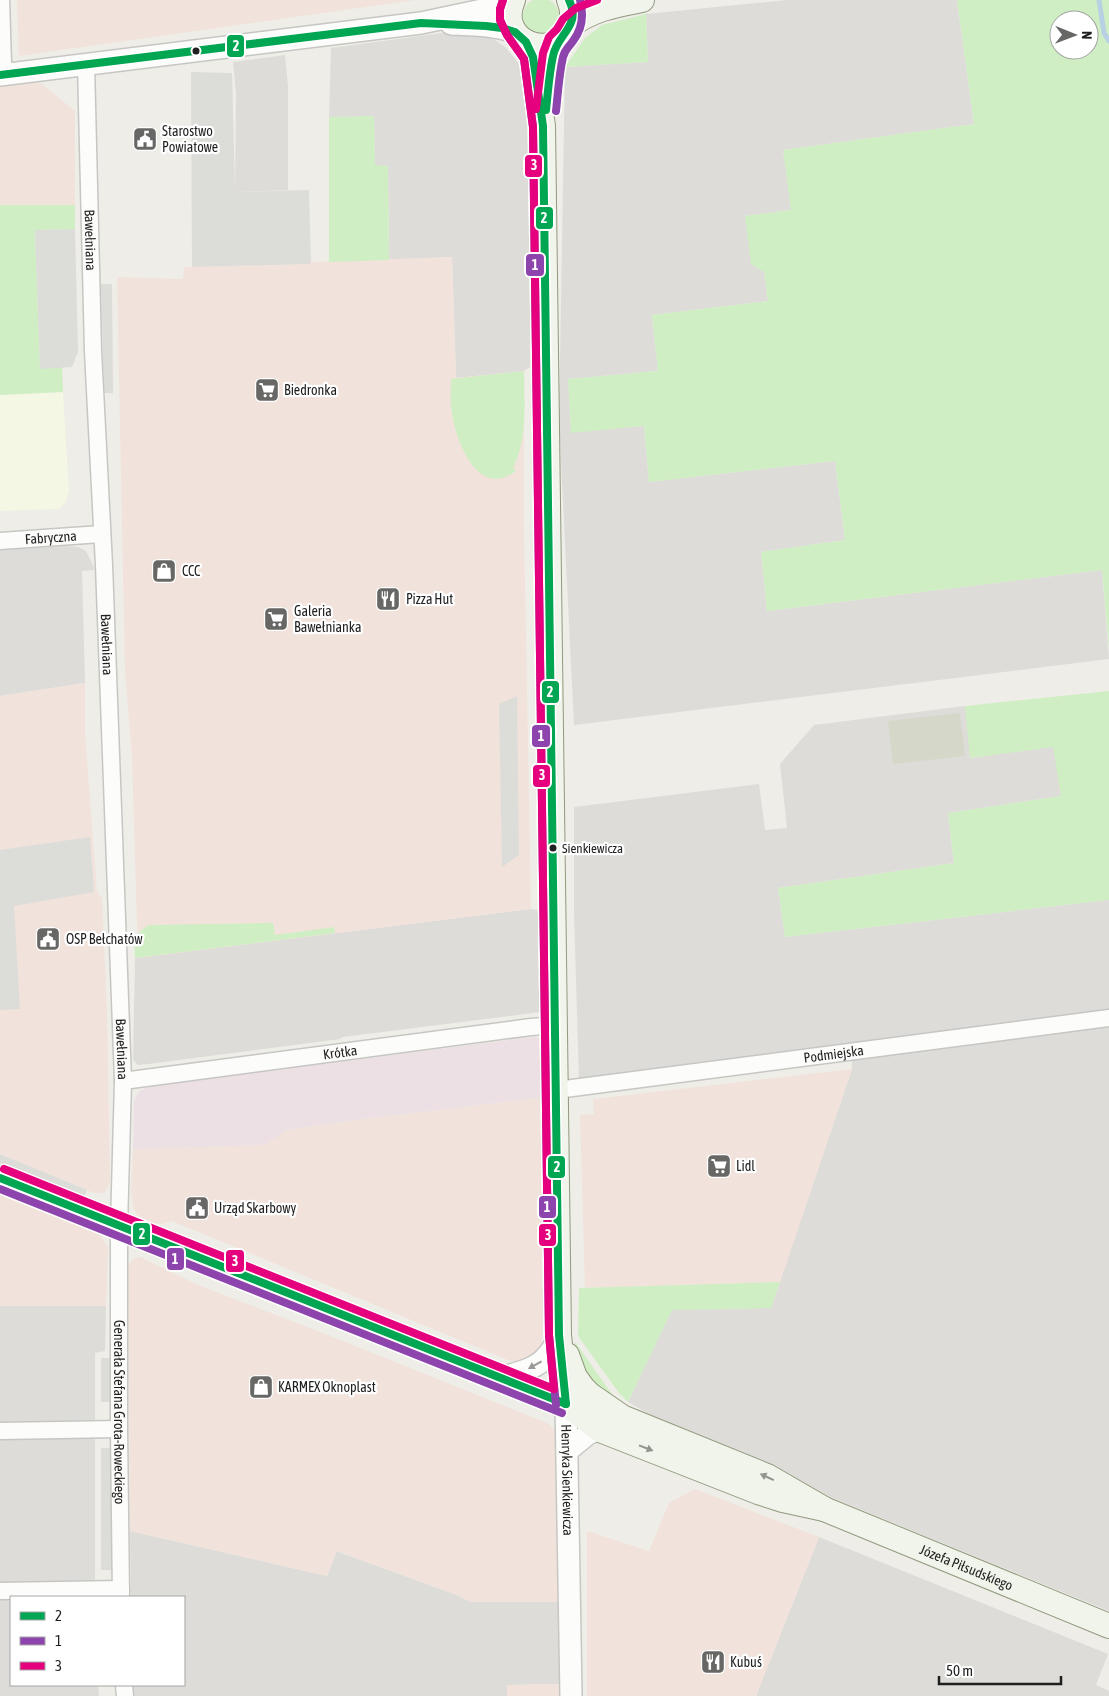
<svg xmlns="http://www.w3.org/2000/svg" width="1109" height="1696" font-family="'Asap Condensed',sans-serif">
  <rect width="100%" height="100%" fill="#eeede7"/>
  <g fill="#dddcd9">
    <path d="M788 0H957L974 124 783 150 792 210 745 216 764 272 768 301 652 315 658 371 568 379 571 432 644 426 649 482 835 461 845 540 761 552 767 611 1102 570 1109 659 574 725 559 420 565 67 648 62 646 14Z"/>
    <path d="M442 33 486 37 495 40 505 47 517 61 528 81 533 183 537 363 524 371 456 378 452 257 389 260 388 166H375L374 116 329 117 331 48Z"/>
    <path d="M285 55 288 86V190L235 192 236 93 233 62Z"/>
    <path d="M67 546 78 547 86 551 93 565 94 570 82 571 85 683 0 696V550Z"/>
    <path d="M965 706 971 758 1054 746 1061 796 948 813 954 863 778 888 785 937 1109 900V1611L703 1445 628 1402 672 1309 771 1308 852 1069 851 1044 579 1081 574 912V807L759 784 765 830 787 828 780 764 814 725Z"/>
    <path d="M531 909 543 911V1010L541 1012 343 1037 340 1039 148 1064 138 1065 133 1060 135 958Z"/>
    <path d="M0 1306H106L105 1351 95 1353V1597H11V1685H98L99 1696H0Z"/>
    <path d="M130 1531 327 1576 336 1551 457 1595 471 1602H560L561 1684 507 1685V1696H134V1685H184V1597H131Z"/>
    <path d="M819 1537 1108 1654 1096 1685 1109 1691V1696H756Z"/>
  </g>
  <g fill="#f1e3db">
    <path d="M17 0H415L19 56Z"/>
    <path d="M24 83H36L42 84 75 111V205H1L0 250V87Z"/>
    <path d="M452 257 456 378 524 371V529L531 909 138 958 132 758 125 671 117 277 183 279 184 267 308 264 311 262Z"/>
    <path d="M85 683V734L97 892 102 898 107 1009 110 1183 104 1193H94L0 1154V696Z"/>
    <path d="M852 1069 780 1282 585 1288 580 1115 594 1114 593 1099Z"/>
    <path d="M544 1097 545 1305 542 1340 539 1350 529 1359 519 1362 508 1360 172 1221 163 1224 151 1223 136 1214 133 1207 131 1192 133 1149 265 1145 287 1130 348 1121Z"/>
    <path d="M0 1195 74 1223 101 1236 108 1247 106 1306H0Z"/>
    <path d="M140 1257 196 1284 343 1341 549 1424 555 1431 557 1451 560 1602H471L457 1595 337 1551 327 1576 130 1531 128 1264 135 1258Z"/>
    <path d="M695 1489 819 1537 756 1696H587V1531L649 1551 669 1503Z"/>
    <path d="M561 1684V1696H507V1685Z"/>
  </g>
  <path fill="#ece0e4" d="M534 1037 540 1038 544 1044V1097L348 1121 287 1130 265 1145 133 1149 134 1100 140 1091 150 1086Z"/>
  <path fill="#f3f7e3" d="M63 392 69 490 66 502 59 509 0 511V395Z"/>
  <path fill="#d5d8c8" d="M960 713 965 756 893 764 888 721Z"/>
  <g fill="#d0eec3" fill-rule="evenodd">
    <circle cx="541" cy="16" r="18"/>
    <path d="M957 0H1109V649L1102 570 767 611 761 552 845 540 835 461 649 482 644 426 571 433 568 379 658 371 652 315 768 301 764 272 751 264 745 216 791 210 783 150 974 124ZM1059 20H1089V50H1059Z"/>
    <path d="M646 14 648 62 565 67 585 38 602 25Z"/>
    <path d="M374 116 375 165 388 166 389 260 329 262V117Z"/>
    <path d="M0 205H75V229L35 230 40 368 62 367 63 392 0 395Z"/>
    <path d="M524 371C524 404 528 438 513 468L516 471C478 499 457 444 452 414 450 403 451 391 451 379Z"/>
    <path d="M1109 691V900L785 937 778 888 954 863 948 813 1061 796 1053 747 970 758 965 706Z"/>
    <path d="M273 923 275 935 334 927 335 933 135 958C135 942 133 934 149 925Z"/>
    <path d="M780 1282 771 1308 672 1310 628 1402 619 1393 578 1336 579 1288Z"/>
    <path d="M575 1342 619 1404 597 1393 575 1356Z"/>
  </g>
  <g fill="#dcdcd9">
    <path d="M191 72 232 73 235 192 309 190 311 262 309 264 192 267Z"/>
    <path d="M75 229 78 352 72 367 40 369 35 230Z"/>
    <path d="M101 284H112L113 393H104Z"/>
    <path d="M517 696 519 855 502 867 499 704Z"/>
    <path d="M90 837 94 892 14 906 20 1009 0 1010V850Z"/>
    <path d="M0 1154 87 1190 84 1197 0 1164Z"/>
    <rect x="101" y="1358" width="11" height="44"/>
    <rect x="101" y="1448" width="11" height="122"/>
  </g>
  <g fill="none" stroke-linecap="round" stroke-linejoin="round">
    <path stroke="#b8d0e4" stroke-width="5" d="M1099 0 1104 33 1109 41"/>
    <defs>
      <g id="minor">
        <path d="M1 0 3 63 6 74"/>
        <path id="s1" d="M86 64 93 351 104 565 123 1081 119 1226V1429L121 1597"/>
        <path id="s2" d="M0 541 101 534"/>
        <path id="s3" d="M123 1081 531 1027 556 1025"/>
        <path id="s4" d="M557 1090 1109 1018"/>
        <path d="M0 1431 119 1429"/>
        <path d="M0 1591 121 1589"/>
        <path d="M124 1685 125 1696"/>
      </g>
      <g id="tertiary">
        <path d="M451 24C473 25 494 25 515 32"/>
        <path d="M0 75 421 23 487 9 512 2"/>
        <path d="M0 1178 566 1404 580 1408"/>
        <path d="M500 1378C516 1373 535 1370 546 1357 552 1351 555 1344 560 1337"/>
        <path id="s5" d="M566 1404 571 1696"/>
        <path d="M567 1451 589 1433 600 1430"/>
      </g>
      <g id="secondary">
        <path d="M513 0C494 44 560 65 571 23 573 15 572 7 569 0"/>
        <path d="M570 26C592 9 616 5 642 0"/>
        <path d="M526 42 533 57 543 126 559 1335 566 1404 600 1430 758 1492 783 1500 824 1509"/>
        <path id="s6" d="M567 1355 575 1377 583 1388 590 1395 622 1417 767 1476 824 1509 1109 1626"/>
      </g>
    </defs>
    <use href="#minor" stroke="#c6c6c3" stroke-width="19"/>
    <use href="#tertiary" stroke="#c6c6c3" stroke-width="24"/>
    <use href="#secondary" stroke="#91997e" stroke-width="26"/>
    <use href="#minor" stroke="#fcfcfb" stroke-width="16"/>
    <use href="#tertiary" stroke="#fcfcfb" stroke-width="21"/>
    <use href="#secondary" stroke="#f1f4ea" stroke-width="24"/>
    <defs>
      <g id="bus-1">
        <path d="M0 75 421 23 486 26 502 28 515 32 526 42 533 57 543 126 559 1335 566 1404"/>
        <path d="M546 110C548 92 549 74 553 56 557 34 582 26 569 0"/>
        <path d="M0 1178 566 1404"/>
      </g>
      <g id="bus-2">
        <path d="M503 0 500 9V20L507 35 524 59 533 127 549 1335 556 1405"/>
        <path d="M556 111C558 93 559 74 563 57 565 49 569 47 573 41 583 28 584 15 580 0"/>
        <path d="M0 1189 562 1413"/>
      </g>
      <g id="bus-3">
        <path d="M536 109 543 53 549 37 557 29 563 19 576 8 597 0"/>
        <path d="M4 1169 554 1389 549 1335 533 127 524 59 507 35 500 20V9L503 0"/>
      </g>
    </defs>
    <use href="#bus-1" stroke="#fff" stroke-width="11"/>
    <use href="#bus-2" stroke="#fff" stroke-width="11"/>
    <use href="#bus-3" stroke="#fff" stroke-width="11"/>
    <use href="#bus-1" stroke="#00a651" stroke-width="8"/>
    <use href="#bus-2" stroke="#8e44ad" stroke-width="8"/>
    <use href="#bus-3" stroke="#e5007d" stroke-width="8"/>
  </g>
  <defs><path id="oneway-solid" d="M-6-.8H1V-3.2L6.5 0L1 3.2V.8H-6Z" transform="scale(1.25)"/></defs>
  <use fill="#999998" href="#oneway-solid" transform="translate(535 1365) rotate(151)"/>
  <g fill="#92948f">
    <use href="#oneway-solid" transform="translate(646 1448) rotate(21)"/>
    <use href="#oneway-solid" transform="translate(767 1477) rotate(-155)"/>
  </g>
  <defs>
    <symbol id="civic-square" viewBox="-11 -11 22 22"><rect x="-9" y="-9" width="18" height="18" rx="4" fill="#676765" stroke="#fff"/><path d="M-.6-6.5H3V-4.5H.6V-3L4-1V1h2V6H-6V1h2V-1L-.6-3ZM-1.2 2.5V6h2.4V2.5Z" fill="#fff"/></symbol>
    <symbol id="supermarket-square" viewBox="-11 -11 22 22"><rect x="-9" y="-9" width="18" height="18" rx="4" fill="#676765" stroke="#fff"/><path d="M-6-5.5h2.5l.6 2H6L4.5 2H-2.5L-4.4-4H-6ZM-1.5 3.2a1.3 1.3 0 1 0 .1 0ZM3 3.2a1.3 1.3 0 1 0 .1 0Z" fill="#fff"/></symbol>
    <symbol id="shop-square" viewBox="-11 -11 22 22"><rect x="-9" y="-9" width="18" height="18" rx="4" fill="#676765" stroke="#fff"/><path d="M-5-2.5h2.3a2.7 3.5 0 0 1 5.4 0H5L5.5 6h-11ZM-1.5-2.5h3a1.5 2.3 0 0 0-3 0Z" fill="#fff"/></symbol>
    <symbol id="restaurant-square" viewBox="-11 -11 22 22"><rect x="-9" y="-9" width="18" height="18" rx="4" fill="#676765" stroke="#fff"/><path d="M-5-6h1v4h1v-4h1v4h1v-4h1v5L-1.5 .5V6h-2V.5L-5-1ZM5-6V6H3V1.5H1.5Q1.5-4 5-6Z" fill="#fff"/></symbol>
  </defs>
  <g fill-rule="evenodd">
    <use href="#civic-square" x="131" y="125" width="28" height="28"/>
    <use href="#supermarket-square" x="253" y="376" width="28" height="28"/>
    <use href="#shop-square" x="150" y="557" width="28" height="28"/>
    <use href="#restaurant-square" x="374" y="585" width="28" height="28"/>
    <use href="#supermarket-square" x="262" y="605" width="28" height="28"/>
    <use href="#civic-square" x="34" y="925" width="28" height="28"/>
    <use href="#supermarket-square" x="705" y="1152" width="28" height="28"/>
    <use href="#civic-square" x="183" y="1194" width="28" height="28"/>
    <use href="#shop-square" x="247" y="1373" width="28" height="28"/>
    <use href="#restaurant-square" x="699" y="1648" width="28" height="28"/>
  </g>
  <g fill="#1f1f1f" stroke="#fff" stroke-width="2">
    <circle cx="196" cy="51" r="4.5"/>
    <circle cx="553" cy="848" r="4.5"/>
  </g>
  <g text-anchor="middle" stroke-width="4.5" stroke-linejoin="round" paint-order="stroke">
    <g font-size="13" fill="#1f1f1f" stroke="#fff" text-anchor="start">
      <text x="562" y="853">Sienkiewicza</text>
    </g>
    <g font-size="14" fill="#1f1f1f" stroke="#fff" text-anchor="start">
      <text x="162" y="136">Starostwo<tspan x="162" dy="16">Powiatowe</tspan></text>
      <text x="284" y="395">Biedronka</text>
      <text x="182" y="576">CCC</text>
      <text x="406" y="604">Pizza Hut</text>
      <text x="294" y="616">Galeria<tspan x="294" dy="16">Bawełnianka</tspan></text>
      <text x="66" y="944">OSP Bełchatów</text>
      <text x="736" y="1171">Lidl</text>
      <text x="214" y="1213">Urząd Skarbowy</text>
      <text x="278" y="1392">KARMEX Oknoplast</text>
      <text x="730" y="1667">Kubuś</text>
    </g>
    <g font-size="14" fill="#1f1f1f" stroke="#fff">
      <text dy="5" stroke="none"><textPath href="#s1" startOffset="176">Bawełniana</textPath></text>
      <text dy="5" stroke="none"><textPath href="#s2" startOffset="51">Fabryczna</textPath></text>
      <text dy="5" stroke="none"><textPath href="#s1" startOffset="581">Bawełniana</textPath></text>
      <text dy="5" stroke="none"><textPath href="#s1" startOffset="986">Bawełniana</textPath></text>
      <text dy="5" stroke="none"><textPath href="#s3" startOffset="219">Krótka</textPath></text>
      <text dy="5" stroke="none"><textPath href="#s4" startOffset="279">Podmiejska</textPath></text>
      <text dy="5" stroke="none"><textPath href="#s1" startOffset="1349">Generała Stefana Grota-Roweckiego</textPath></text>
      <text dy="5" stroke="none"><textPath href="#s5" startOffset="76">Henryka Sienkiewicza</textPath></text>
      <text dy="5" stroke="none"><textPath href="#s6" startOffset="462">Józefa Piłsudskiego</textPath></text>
    </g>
  </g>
  <g stroke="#fff" stroke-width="2">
    <rect x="226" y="34" width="19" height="24" rx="5" fill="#00a651"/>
    <rect x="524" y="154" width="19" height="24" rx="5" fill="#e5007d"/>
    <rect x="535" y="206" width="19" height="24" rx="5" fill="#00a651"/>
    <rect x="525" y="253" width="20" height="24" rx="5" fill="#8e44ad"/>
    <rect x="541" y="680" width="19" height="24" rx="5" fill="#00a651"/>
    <rect x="531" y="724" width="20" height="24" rx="5" fill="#8e44ad"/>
    <rect x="532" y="764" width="19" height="24" rx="5" fill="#e5007d"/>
    <rect x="547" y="1155" width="19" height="24" rx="5" fill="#00a651"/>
    <rect x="538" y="1195" width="19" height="24" rx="5" fill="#8e44ad"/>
    <rect x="132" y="1222" width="19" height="24" rx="5" fill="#00a651"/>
    <rect x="538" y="1223" width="19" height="24" rx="5" fill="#e5007d"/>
    <rect x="166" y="1247" width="19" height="24" rx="5" fill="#8e44ad"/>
    <rect x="225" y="1249" width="20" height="24" rx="5" fill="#e5007d"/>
  </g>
  <g font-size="14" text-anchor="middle" font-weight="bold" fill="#fff">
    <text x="236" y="51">2</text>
    <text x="534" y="170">3</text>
    <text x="544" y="223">2</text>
    <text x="535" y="270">1</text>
    <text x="550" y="697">2</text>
    <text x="541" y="741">1</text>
    <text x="542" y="780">3</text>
    <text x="557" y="1172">2</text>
    <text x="547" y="1212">1</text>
    <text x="142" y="1239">2</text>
    <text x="548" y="1240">3</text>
    <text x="175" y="1264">1</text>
    <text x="235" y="1266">3</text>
  </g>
  <rect x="10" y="1596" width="175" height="90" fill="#ffffff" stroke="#a5a5a5"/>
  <rect x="20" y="1612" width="25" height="8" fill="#00a651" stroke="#a5a5a5"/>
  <text x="55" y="1621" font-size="15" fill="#1f1f1f">2</text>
  <rect x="20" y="1637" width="25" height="8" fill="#8e44ad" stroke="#a5a5a5"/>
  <text x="55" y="1646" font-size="15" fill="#1f1f1f">1</text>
  <rect x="20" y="1662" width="25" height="8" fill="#e5007d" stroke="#a5a5a5"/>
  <text x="55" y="1671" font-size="15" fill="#1f1f1f">3</text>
  <g transform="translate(1074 35) rotate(91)"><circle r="24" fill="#ffffff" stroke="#a5a5a5"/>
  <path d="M0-4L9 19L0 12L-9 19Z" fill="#676765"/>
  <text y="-8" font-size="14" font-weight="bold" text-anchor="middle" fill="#1f1f1f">N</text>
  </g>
  <path d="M939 1676v8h122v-8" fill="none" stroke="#1f1f1f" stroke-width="2.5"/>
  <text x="946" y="1676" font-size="15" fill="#1f1f1f" stroke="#ffffff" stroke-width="4" paint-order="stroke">50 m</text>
</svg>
